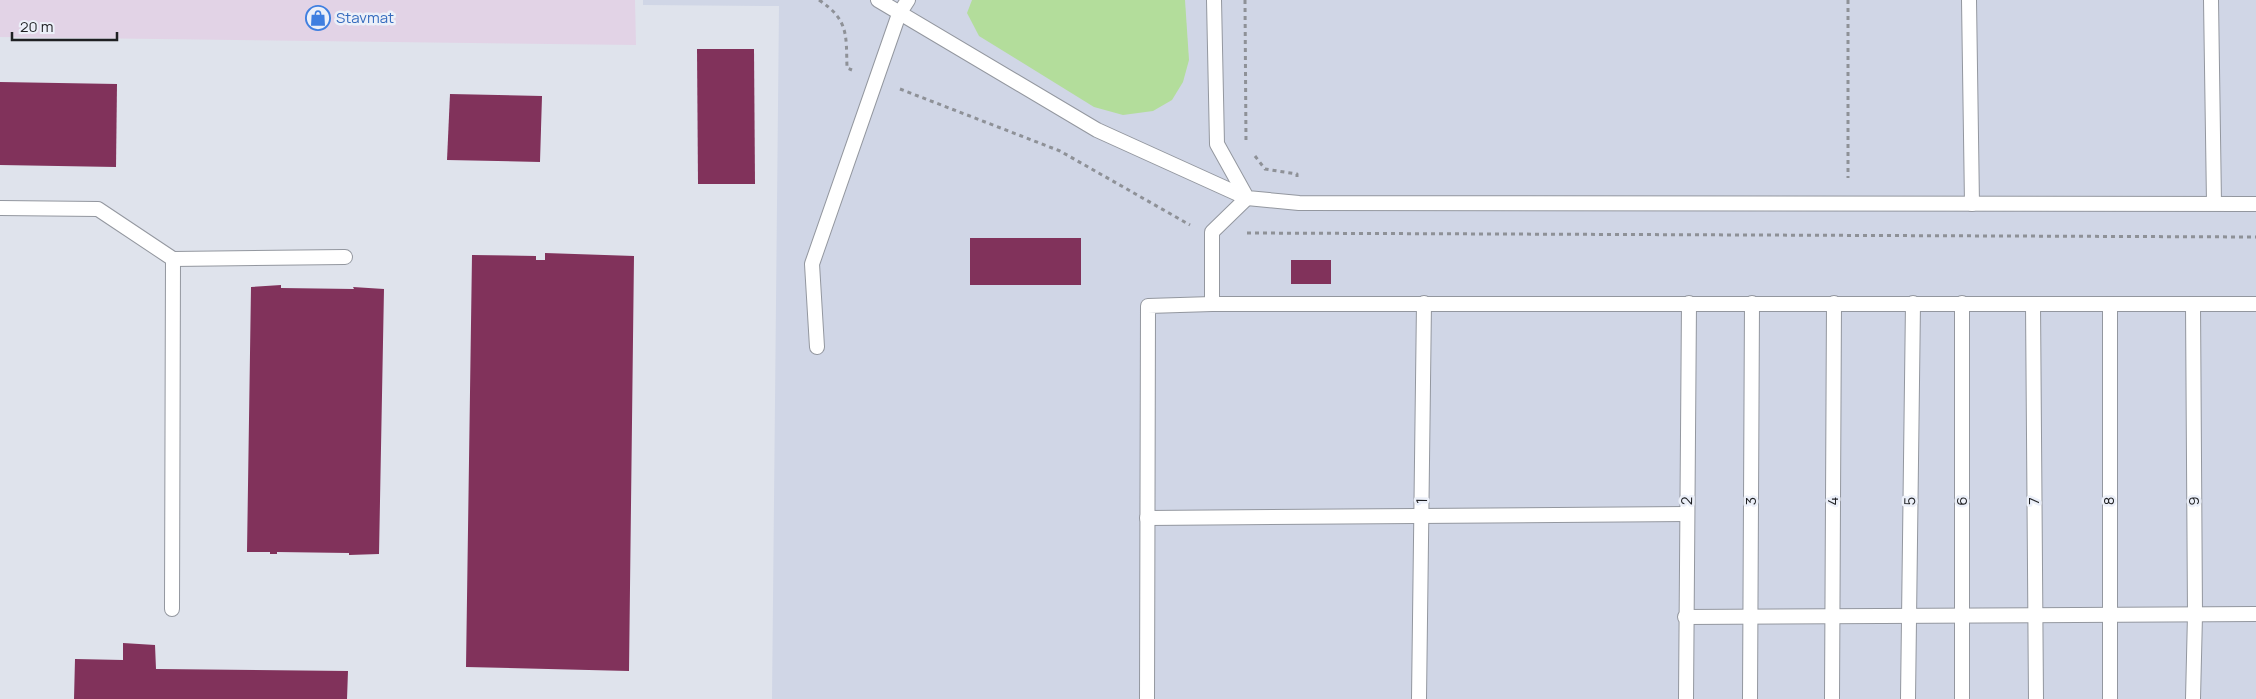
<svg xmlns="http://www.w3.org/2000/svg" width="2256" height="699" font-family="Manrope,sans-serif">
  <rect width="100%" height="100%" fill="#dfe3ec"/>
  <path fill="#e2d3e6" d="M0 0H635L636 45 0 37Z"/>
  <path fill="#d0d6e6" d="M643 0H2256V699H772L779 6 643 5Z"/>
  <path fill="#b3dd9b" d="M972 0H1185L1189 60 1183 82 1172 100 1153 111 1123 115 1094 107 979 36 967 13Z"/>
  <g fill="#81325b">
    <path d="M697 49H754L755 184H698Z"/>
    <path d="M0 82 117 84 116 167 0 165Z"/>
    <path d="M450 94 542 96 540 162 447 160Z"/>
    <rect x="970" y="238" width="111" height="47"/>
    <path d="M545 253 634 256 629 671 466 667 472 255 536 256V260H545Z"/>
    <rect x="1291" y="260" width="40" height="24"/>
    <path d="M281 285V288L354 289 353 287 384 289 379 554 349 555V553L277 552V554H270V552H247L251 287Z"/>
    <path d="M123 643 155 645 156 669 348 671 347 699H74L75 659 123 660Z"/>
  </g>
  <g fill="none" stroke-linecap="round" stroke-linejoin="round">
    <defs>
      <g id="service">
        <path d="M878 0 1097 130 1247 198 1212 232V304H2256"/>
        <path d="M1214 0 1217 144 1247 198 1299 203 2256 204"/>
        <path d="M1969 0 1972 204"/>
        <path d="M2211 0 2214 203"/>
        <path d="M0 208 98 209 173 259 172 609"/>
        <path d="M173 259 345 257"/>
        <path d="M2033 304 2036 699"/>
        <path d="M2193 304 2195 615 2193 699"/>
        <path d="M817 347 812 264 899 14 908 0"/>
        <path d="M1147 518 1687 514"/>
        <path d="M1685 617 2256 614"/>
        <path d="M1147 699 1148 306 1212 304"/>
        <path d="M1419 699 1424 303"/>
        <path d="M1686 699 1689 303"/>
        <path d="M1750 699 1752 303"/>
        <path d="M1832 699 1834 303"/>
        <path d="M1908 699 1913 303"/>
        <path d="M1962 699V303"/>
        <path d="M2110 699V304"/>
      </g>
    </defs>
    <use href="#service" stroke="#93979f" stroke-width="16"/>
    <g stroke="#8e9197" stroke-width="3" stroke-dasharray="4 4" stroke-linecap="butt">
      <path d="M819 0C849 20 846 35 847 68L852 70"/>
      <path d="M1245 0 1246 143"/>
      <path d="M1848 0V178"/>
      <path d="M900 89 1060 151 1190 225"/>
      <path d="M1255 156 1265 169 1297 174V177"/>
      <path d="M1247 233 2256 237"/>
    </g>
    <use href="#service" stroke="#fff" stroke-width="14"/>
  </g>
  <defs>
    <symbol id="shop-ring" viewBox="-11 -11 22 22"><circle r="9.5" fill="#ecf0f9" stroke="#3f7fe0" stroke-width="1.5"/><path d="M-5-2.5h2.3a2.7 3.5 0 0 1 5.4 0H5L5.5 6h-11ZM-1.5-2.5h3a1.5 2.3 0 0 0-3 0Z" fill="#3f7fe0"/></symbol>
  </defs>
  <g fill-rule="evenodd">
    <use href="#shop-ring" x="304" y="4" width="28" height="28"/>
  </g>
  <g text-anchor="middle" stroke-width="5" stroke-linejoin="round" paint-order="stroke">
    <g font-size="15" fill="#366cbe" stroke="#ecf0f9" text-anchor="start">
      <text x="336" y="23">Stavmat</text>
    </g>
    <g font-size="15" fill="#1f2023" stroke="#ecf0f9">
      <text transform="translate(1422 501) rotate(-89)" y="5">1</text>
      <text transform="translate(1687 501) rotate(-89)" y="5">2</text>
      <text transform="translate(1751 501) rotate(-90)" y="5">3</text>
      <text transform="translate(1833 501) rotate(-90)" y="5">4</text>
      <text transform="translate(1910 501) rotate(-89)" y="5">5</text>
      <text transform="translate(1962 501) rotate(-90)" y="5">6</text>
      <text transform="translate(2034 501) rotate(-90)" y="5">7</text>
      <text transform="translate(2109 501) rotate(-90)" y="5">8</text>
      <text transform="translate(2194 501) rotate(-90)" y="5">9</text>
    </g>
  </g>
  <path d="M12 32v8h105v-8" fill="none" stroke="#1f2023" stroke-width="2.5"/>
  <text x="20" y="32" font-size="15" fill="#1f2023" stroke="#ecf0f9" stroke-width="4" paint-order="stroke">20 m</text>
</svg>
